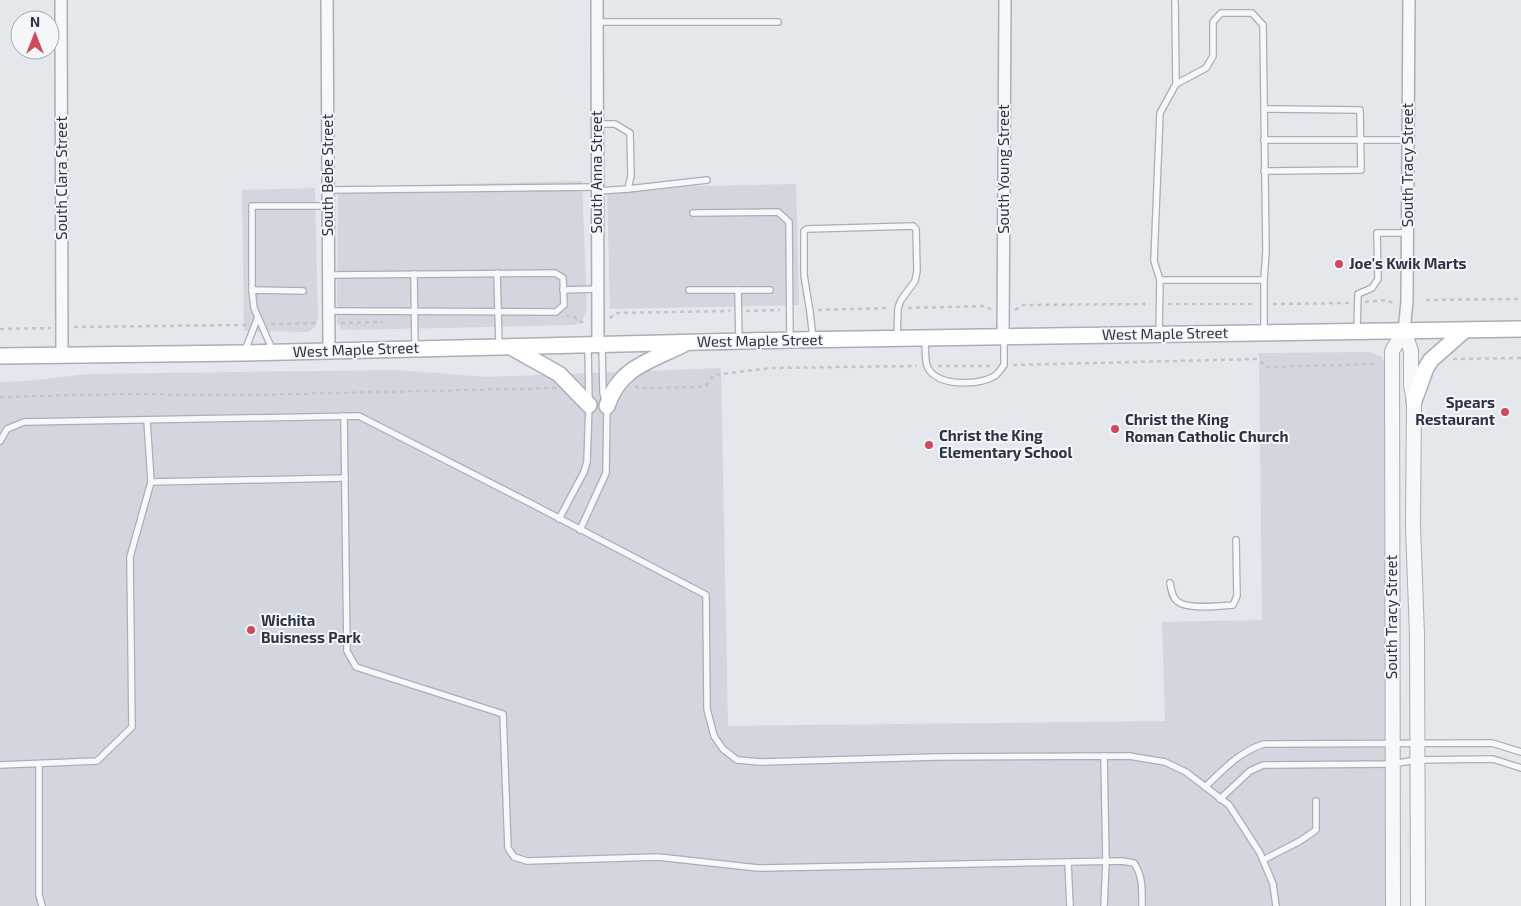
<svg xmlns="http://www.w3.org/2000/svg" width="1521" height="906" font-family="'Exo 2',sans-serif">
  <rect width="100%" height="100%" fill="#e4e7ec"/>
  <g fill="#d2d6de">
    <path d="M582 181 587 309 583 319 575 325 351 330 342 329 337 323 338 187Z"/>
    <path d="M796 184 799 305 610 309 607 188Z"/>
    <path d="M315 188 318 319 315 327 309 332 244 331 242 190Z"/>
    <path d="M1369 352 1382 357 1389 367 1385 718 1386 906H0V382L28 381 89 374 398 370 487 377 721 368 728 726 1165 721 1162 622 1262 620 1259 353Z"/>
  </g>
  <g fill="none" stroke-linecap="round" stroke-linejoin="round">
    <defs>
      <g id="service">
        <path d="M1175 2 1176 84"/>
        <path d="M597 22H778"/>
        <path d="M1264 109 1360 110 1361 170 1264 171"/>
        <path d="M1264 140H1408"/>
        <path d="M628 189 707 180"/>
        <path d="M328 190 597 187"/>
        <path d="M597 191 628 189 631 176 630 133 615 124H597"/>
        <path d="M693 213 778 212 789 222 790 340"/>
        <path d="M497 273 499 346"/>
        <path d="M414 274 415 349"/>
        <path d="M328 275 555 273 563 278 564 305 556 312 329 311"/>
        <path d="M1160 280 1154 261 1160 113 1176 84 1206 68 1213 56V22L1221 13H1252L1263 25 1266 252 1264 280"/>
        <path d="M252 290V206H328"/>
        <path d="M563 290 597 289"/>
        <path d="M689 290H770"/>
        <path d="M738 290 739 341"/>
        <path d="M1357 331 1358 294 1372 288 1378 279 1377 233H1407"/>
        <path d="M1159 334 1160 280H1264V331"/>
        <path d="M813 339 810 312 804 275V231L807 229 913 226 916 229 917 271 915 281 901 300 898 308 897 338"/>
        <path d="M925 340C926 348 924 361 928 368 938 387 981 386 996 375 999 372 1002 368 1004 365V338"/>
        <path d="M273 351 254 308 252 290 303 291"/>
        <path d="M244 353 258 317"/>
        <path d="M344 416 347 651 356 667 503 714 508 848 514 857 527 861 658 857 758 868 1122 861 1134 863C1143 876 1142 890 1142 906"/>
        <path d="M0 441 7 429 24 422 359 416 530 503 706 595 707 709 714 736 723 749 737 760 761 762 935 757 1129 756 1165 762 1186 772 1229 805 1260 853 1273 884 1276 906"/>
        <path d="M151 482 345 478"/>
        <path d="M559 519 584 472 587 462 589 405 588 346"/>
        <path d="M580 530 606 473 607 406 603 393 602 346"/>
        <path d="M1170 583C1171 589 1172 597 1177 601 1187 610 1219 606 1233 605L1237 596 1236 540"/>
        <path d="M1104 756 1106 861 1104 906"/>
        <path d="M39 764V895L42 906"/>
        <path d="M0 765 97 761 132 727 130 557 151 482 147 420"/>
        <path d="M1205 787C1223 770 1240 751 1264 744L1492 743 1521 752"/>
        <path d="M1220 799 1250 771 1263 765 1392 764 1416 760 1493 759 1521 768"/>
        <path d="M1263 860 1300 841 1316 830V801"/>
        <path d="M1068 862 1070 906"/>
      </g>
      <g id="minor">
        <path d="M61 0 62 355"/>
        <path d="M327 0 329 351"/>
        <path d="M597 0 598 344"/>
        <path d="M1404 331 1407 302 1409 0"/>
        <path d="M1003 337 1005 0"/>
      </g>
      <g id="tertiary">
        <path d="M1404 331 1411 351V385L1414 401 1413 527 1417 635 1418 906"/>
        <path d="M1393 906 1392 351 1404 331"/>
      </g>
      <g id="secondary">
        <path d="M511 347 559 374 589 405"/>
        <path d="M0 356 244 353 790 340 1521 329"/>
        <path d="M1414 401 1426 368 1431 360 1465 330"/>
        <path d="M607 406C619 367 651 361 684 344"/>
      </g>
    </defs>
    <use href="#service" stroke="#a9aeb7" stroke-width="8"/>
    <use href="#minor" stroke="#a9aeb7" stroke-width="14"/>
    <use href="#tertiary" stroke="#a9aeb7" stroke-width="16"/>
    <use href="#secondary" stroke="#a9aeb7" stroke-width="18"/>
    <g stroke="#c2c5cb" stroke-width="2.5" stroke-dasharray="4 4" stroke-linecap="butt">
      <path d="M1426 300 1521 299"/>
      <path d="M1365 302 1385 300 1394 303"/>
      <path d="M1168 304H1255"/>
      <path d="M1273 304 1350 303"/>
      <path d="M908 308 985 306 992 310"/>
      <path d="M818 310 890 308"/>
      <path d="M1015 310 1023 305 1150 304"/>
      <path d="M746 311 780 310"/>
      <path d="M566 316H574L579 322H585"/>
      <path d="M610 318 616 313 730 311"/>
      <path d="M341 323 383 322"/>
      <path d="M271 324 318 323"/>
      <path d="M74 327 246 325"/>
      <path d="M0 329 51 328"/>
      <path d="M1453 359 1521 358"/>
      <path d="M1013 365 1257 359 1268 367 1374 364"/>
      <path d="M938 366H992"/>
      <path d="M635 386 639 388 705 387 713 375 771 368 917 366"/>
      <path d="M0 397 119 394 248 395 556 388"/>
    </g>
    <use href="#service" stroke="#f7f8fa" stroke-width="5.5"/>
    <use href="#minor" stroke="#f7f8fa" stroke-width="11"/>
    <use href="#tertiary" stroke="#f7f8fa" stroke-width="14"/>
    <use href="#secondary" stroke="#fff" stroke-width="15"/>
  </g>
  <g fill="#d1495b" stroke="#f4f6f9" stroke-width="2">
    <circle cx="1339" cy="264" r="5"/>
    <circle cx="1505" cy="412" r="5"/>
    <circle cx="1115" cy="429" r="5"/>
    <circle cx="929" cy="445" r="5"/>
    <circle cx="251" cy="630" r="5"/>
  </g>
  <g text-anchor="middle" stroke-width="4" stroke-linejoin="round" paint-order="stroke">
    <g font-size="15" fill="#2b3445" stroke="#f4f6f9">
      <text transform="translate(1408 165) rotate(-90)" y="5">South Tracy Street</text>
      <text transform="translate(1004 169) rotate(-90)" y="5">South Young Street</text>
      <text transform="translate(597 172) rotate(-90)" y="5">South Anna Street</text>
      <text transform="translate(328 175) rotate(-90)" y="5">South Bebe Street</text>
      <text transform="translate(62 178) rotate(-90)" y="5">South Clara Street</text>
      <text transform="translate(1165 334) rotate(-1)" y="5">West Maple Street</text>
      <text transform="translate(760 341) rotate(-1)" y="5">West Maple Street</text>
      <text transform="translate(356 350) rotate(-2)" y="5">West Maple Street</text>
      <text transform="translate(1392 617) rotate(-90)" y="5">South Tracy Street</text>
    </g>
    <g font-size="15" font-weight="bold" fill="#2b3445" stroke="#f4f6f9" text-anchor="start">
      <text x="1349" y="269">Joe's Kwik Marts</text>
      <text x="1495" y="408" text-anchor="end">Spears<tspan x="1495" dy="17">Restaurant</tspan></text>
      <text x="1125" y="425">Christ the King<tspan x="1125" dy="17">Roman Catholic Church</tspan></text>
      <text x="939" y="441">Christ the King<tspan x="939" dy="17">Elementary School</tspan></text>
      <text x="261" y="626">Wichita<tspan x="261" dy="17">Buisness Park</tspan></text>
    </g>
  </g>
  <g transform="translate(35 35)"><circle r="24" fill="#f4f6f9" stroke="#a4a8b1"/>
  <path d="M0-4L9 19L0 12L-9 19Z" fill="#d1495b"/>
  <text y="-8" font-size="14" font-weight="bold" text-anchor="middle" fill="#2b3445">N</text>
  </g>
</svg>
